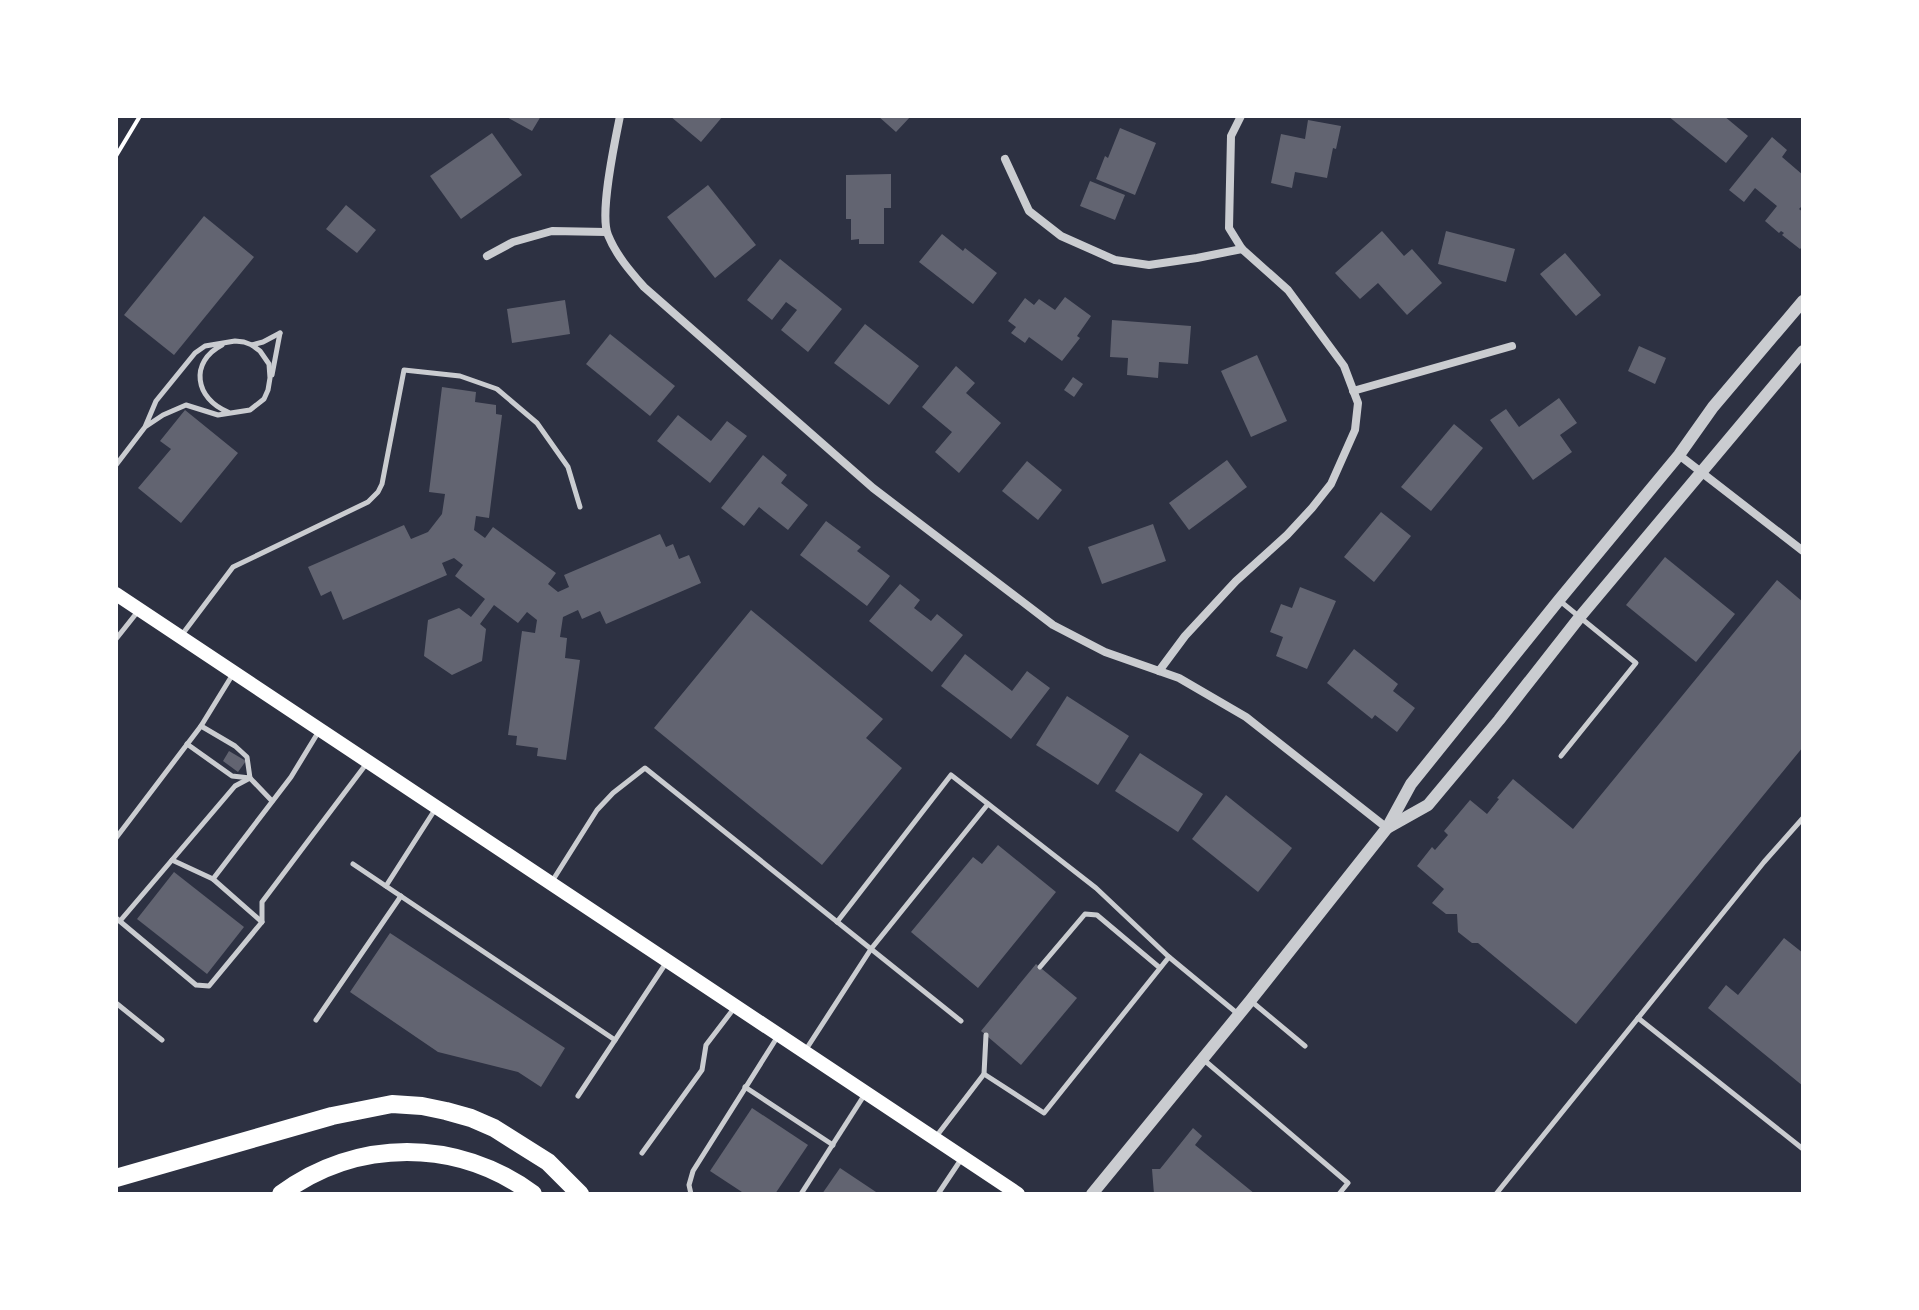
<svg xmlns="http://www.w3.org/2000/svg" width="1919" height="1310" font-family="'Sofia Sans Condensed',sans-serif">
  <rect width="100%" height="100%" fill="#2d3142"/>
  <g fill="#626471">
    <path d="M505 116H541L532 131Z"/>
    <path d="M670 116H723L701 142Z"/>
    <path d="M878 116H911L896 132Z"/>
    <path d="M1668 116H1724L1748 136 1726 163Z"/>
    <path d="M1308 120 1341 126 1336 149 1333 148 1327 178 1295 172 1292 188 1271 183 1281 134 1305 139Z"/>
    <path d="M1120 128 1156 143 1135 195 1096 179 1105 156 1108 158Z"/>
    <path d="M492 133 522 175 461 219 430 176Z"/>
    <path d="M1772 137 1787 150 1782 157 1803 175V205L1799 209 1803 212V246L1800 249 1782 235 1784 233 1781 231 1779 233 1765 221 1777 206 1755 188 1744 202 1729 190Z"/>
    <path d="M891 174V208H884V244H859V239L851 240V219H846V175Z"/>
    <path d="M1090 181 1125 195 1115 220 1080 206Z"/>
    <path d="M708 185 756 245 715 278 667 217Z"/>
    <path d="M346 205 376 230 357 253 326 229Z"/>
    <path d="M204 216 254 257 174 355 124 315Z"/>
    <path d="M1382 231 1404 256 1412 249 1442 283 1407 315 1378 283 1360 299 1335 273Z"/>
    <path d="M1446 231 1515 249 1506 282 1438 264Z"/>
    <path d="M942 234 963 251 965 248 997 273 973 304 919 262Z"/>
    <path d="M1565 253 1601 295 1576 316 1540 274Z"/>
    <path d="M780 259 842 309 808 352 781 330 797 310 786 302 772 320 747 300Z"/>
    <path d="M1065 297 1091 316 1077 336 1080 338 1062 361 1029 337 1025 343 1011 333 1016 327 1008 321 1025 298 1034 305 1039 299 1055 310Z"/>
    <path d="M565 300 570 334 512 343 507 309Z"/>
    <path d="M1112 320 1191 326 1188 364 1159 362 1158 378 1127 375 1128 358 1110 357Z"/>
    <path d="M865 324 919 366 889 405 834 363Z"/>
    <path d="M610 334 675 386 650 416 586 364Z"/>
    <path d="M1639 346 1666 358 1655 384 1628 371Z"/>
    <path d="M1257 355 1287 421 1251 437 1221 371Z"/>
    <path d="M956 366 975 383 966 393 1001 423 959 473 935 452 952 432 922 407Z"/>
    <path d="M1073 377 1083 384 1074 397 1064 390Z"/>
    <path d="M442 387 476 392 475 402 496 405V414L502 415 489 518 476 516 474 530 485 538 493 527 556 573 548 584 558 592 569 587 564 575 660 534 666 547 673 544 679 559 689 555 701 583 606 624 600 611 582 619 578 610 563 617 560 637 567 638 565 658 580 660 566 760 537 756 538 748 516 745 517 736 508 735 522 631 535 633 537 620 527 612 518 623 494 605 480 624 486 629 482 661 452 675 424 656 428 620 459 608 471 617 485 599 455 576 463 565 454 558 442 563 447 575 343 620 331 591 321 596 308 567 404 525 411 539 428 532 442 514 445 494 429 492Z"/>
    <path d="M1559 398 1577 423 1560 435 1572 452 1533 480 1490 420 1506 409 1519 427Z"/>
    <path d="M185 410 238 453 181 523 138 488 171 449 160 441Z"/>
    <path d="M678 415 711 441 727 421 747 436 710 483 657 441Z"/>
    <path d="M1454 424 1483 448 1431 511 1401 487Z"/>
    <path d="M763 455 787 475 781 483 808 505 788 530 759 507 744 526 721 508Z"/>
    <path d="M1227 460 1247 487 1189 530 1169 503Z"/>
    <path d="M1027 461 1062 490 1038 520 1002 491Z"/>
    <path d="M1381 512 1411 536 1374 582 1344 557Z"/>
    <path d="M826 521 861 547 857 551 890 576 867 606 800 555Z"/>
    <path d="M1153 524 1166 561 1102 584 1088 547Z"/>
    <path d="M1665 557 1735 614 1696 662 1626 605Z"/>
    <path d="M1777 580 1803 602V747L1576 1024 1478 943H1472L1458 932 1457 914H1446L1432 903 1444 889 1417 866 1432 847 1435 850 1448 835 1444 831 1470 800 1487 814 1499 799 1497 798 1513 779 1573 829Z"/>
    <path d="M900 584 920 600 914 608 931 621 937 614 963 635 932 672 869 621Z"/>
    <path d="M1300 587 1336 601 1307 669 1276 656 1283 637 1270 632 1281 604 1292 608Z"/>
    <path d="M751 610 883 719 866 738 902 768 822 865 654 728Z"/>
    <path d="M1354 649 1398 684 1393 691 1415 708 1397 732 1375 715 1372 719 1327 683Z"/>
    <path d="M965 654 1012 691 1027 671 1050 688 1011 739 941 686Z"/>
    <path d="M1067 696 1129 736 1098 785 1036 745Z"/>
    <path d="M229 751 246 761 238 772 223 761Z"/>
    <path d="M1140 753 1203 794 1178 832 1115 791Z"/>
    <path d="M1226 795 1292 848 1258 892 1192 839Z"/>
    <path d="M998 845 1056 892 978 988 911 932 973 857 982 864Z"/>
    <path d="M174 872 244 927 207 974 137 919Z"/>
    <path d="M390 933 565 1048 541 1087 518 1072 438 1052 350 992Z"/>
    <path d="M1784 938 1803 953V1086L1708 1008 1726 985 1738 995Z"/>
    <path d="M1036 964 1077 998 1021 1065 981 1031Z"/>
    <path d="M752 1108 808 1145 775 1194H745L710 1171Z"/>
    <path d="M1193 1128 1202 1136 1195 1145 1255 1194H1154L1152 1169H1160Z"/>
    <path d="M840 1168 879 1194H822Z"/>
  </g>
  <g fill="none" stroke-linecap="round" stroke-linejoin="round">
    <path stroke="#fff" stroke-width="4" d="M116 156 140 116"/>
    <g stroke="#caccd0" stroke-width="5">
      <path d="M222 345C189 362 195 399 228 412"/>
      <path d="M252 345 263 342 280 333"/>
      <path d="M272 375 280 333"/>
      <path d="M116 465 145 427 156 401 195 353 205 346 235 341 244 342 252 345 260 351 269 364 270 378 268 390 264 399 250 410 218 415 186 405 163 415 145 427"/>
      <path d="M1560 601 1636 663 1561 756"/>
      <path d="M181 636 233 567 368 502 378 492 382 484 404 370 460 376 497 389 537 423 568 467 580 507"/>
      <path d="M116 639 139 610"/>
      <path d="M187 744 232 776 250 778 247 757 235 746 201 726"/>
      <path d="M116 838 201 726 233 674"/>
      <path d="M172 860 213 879 262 922"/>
      <path d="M353 864 615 1040"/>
      <path d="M213 879 291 777 319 731"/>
      <path d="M551 883 597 810 613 793 645 768 961 1021"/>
      <path d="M386 886 436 808"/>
      <path d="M116 918 196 985 209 986 262 922V902L367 763"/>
      <path d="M120 921 235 786 250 778 272 801"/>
      <path d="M837 922 951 775 1096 888 1169 957 1238 1014"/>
      <path d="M1040 967 1085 914 1097 915 1160 968"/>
      <path d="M1251 1001 1305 1046"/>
      <path d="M116 1003 162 1040"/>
      <path d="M1638 1018 1803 1149"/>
      <path d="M316 1020 401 896"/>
      <path d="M805 1051 871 949 988 804"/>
      <path d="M1204 1060 1348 1183 1339 1194"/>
      <path d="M984 1074 1044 1113 1169 957"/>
      <path d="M745 1087 833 1145"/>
      <path d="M578 1096 666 963"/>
      <path d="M935 1138 984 1074 986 1035"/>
      <path d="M642 1153 702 1070 706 1045 735 1007"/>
      <path d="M691 1194 689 1185 693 1171 778 1036"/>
      <path d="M801 1194 865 1094"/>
      <path d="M938 1194 962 1158"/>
      <path d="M1496 1194 1764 862 1803 818"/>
    </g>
    <g stroke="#caccd0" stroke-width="8">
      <path d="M620 116C615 141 599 214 608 235 616 255 630 271 644 287L873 488 1053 625 1105 652 1179 678 1246 717 1387 828"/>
      <path d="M1005 159 1029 211 1061 236 1115 260 1149 265 1197 258 1242 249"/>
      <path d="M487 256 513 242 552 231 606 232"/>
      <path d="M1353 391 1512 346"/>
      <path d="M1679 455 1803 551"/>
      <path d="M1159 671 1185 636 1236 581 1287 535 1312 508 1331 484 1355 430 1358 403 1344 366 1288 290 1242 249 1229 228 1231 136 1241 116"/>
    </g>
    <g stroke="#caccd0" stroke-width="12">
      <path d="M1387 828 1428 805 1499 720 1579 618 1803 351"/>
      <path d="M1092 1194 1250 1001 1387 828 1411 784 1559 600 1679 455 1713 407 1803 301"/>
    </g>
    <path stroke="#fff" stroke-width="14" d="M116 594 1018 1194"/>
    <g stroke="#fff" stroke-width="18">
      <path d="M116 1178 332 1116 392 1104 422 1106 446 1111 471 1118 494 1128 548 1162 580 1194"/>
      <path d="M281 1194C357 1138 457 1138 533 1194"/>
    </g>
  </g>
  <rect width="1919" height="1310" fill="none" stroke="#ffffff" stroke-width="236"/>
</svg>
